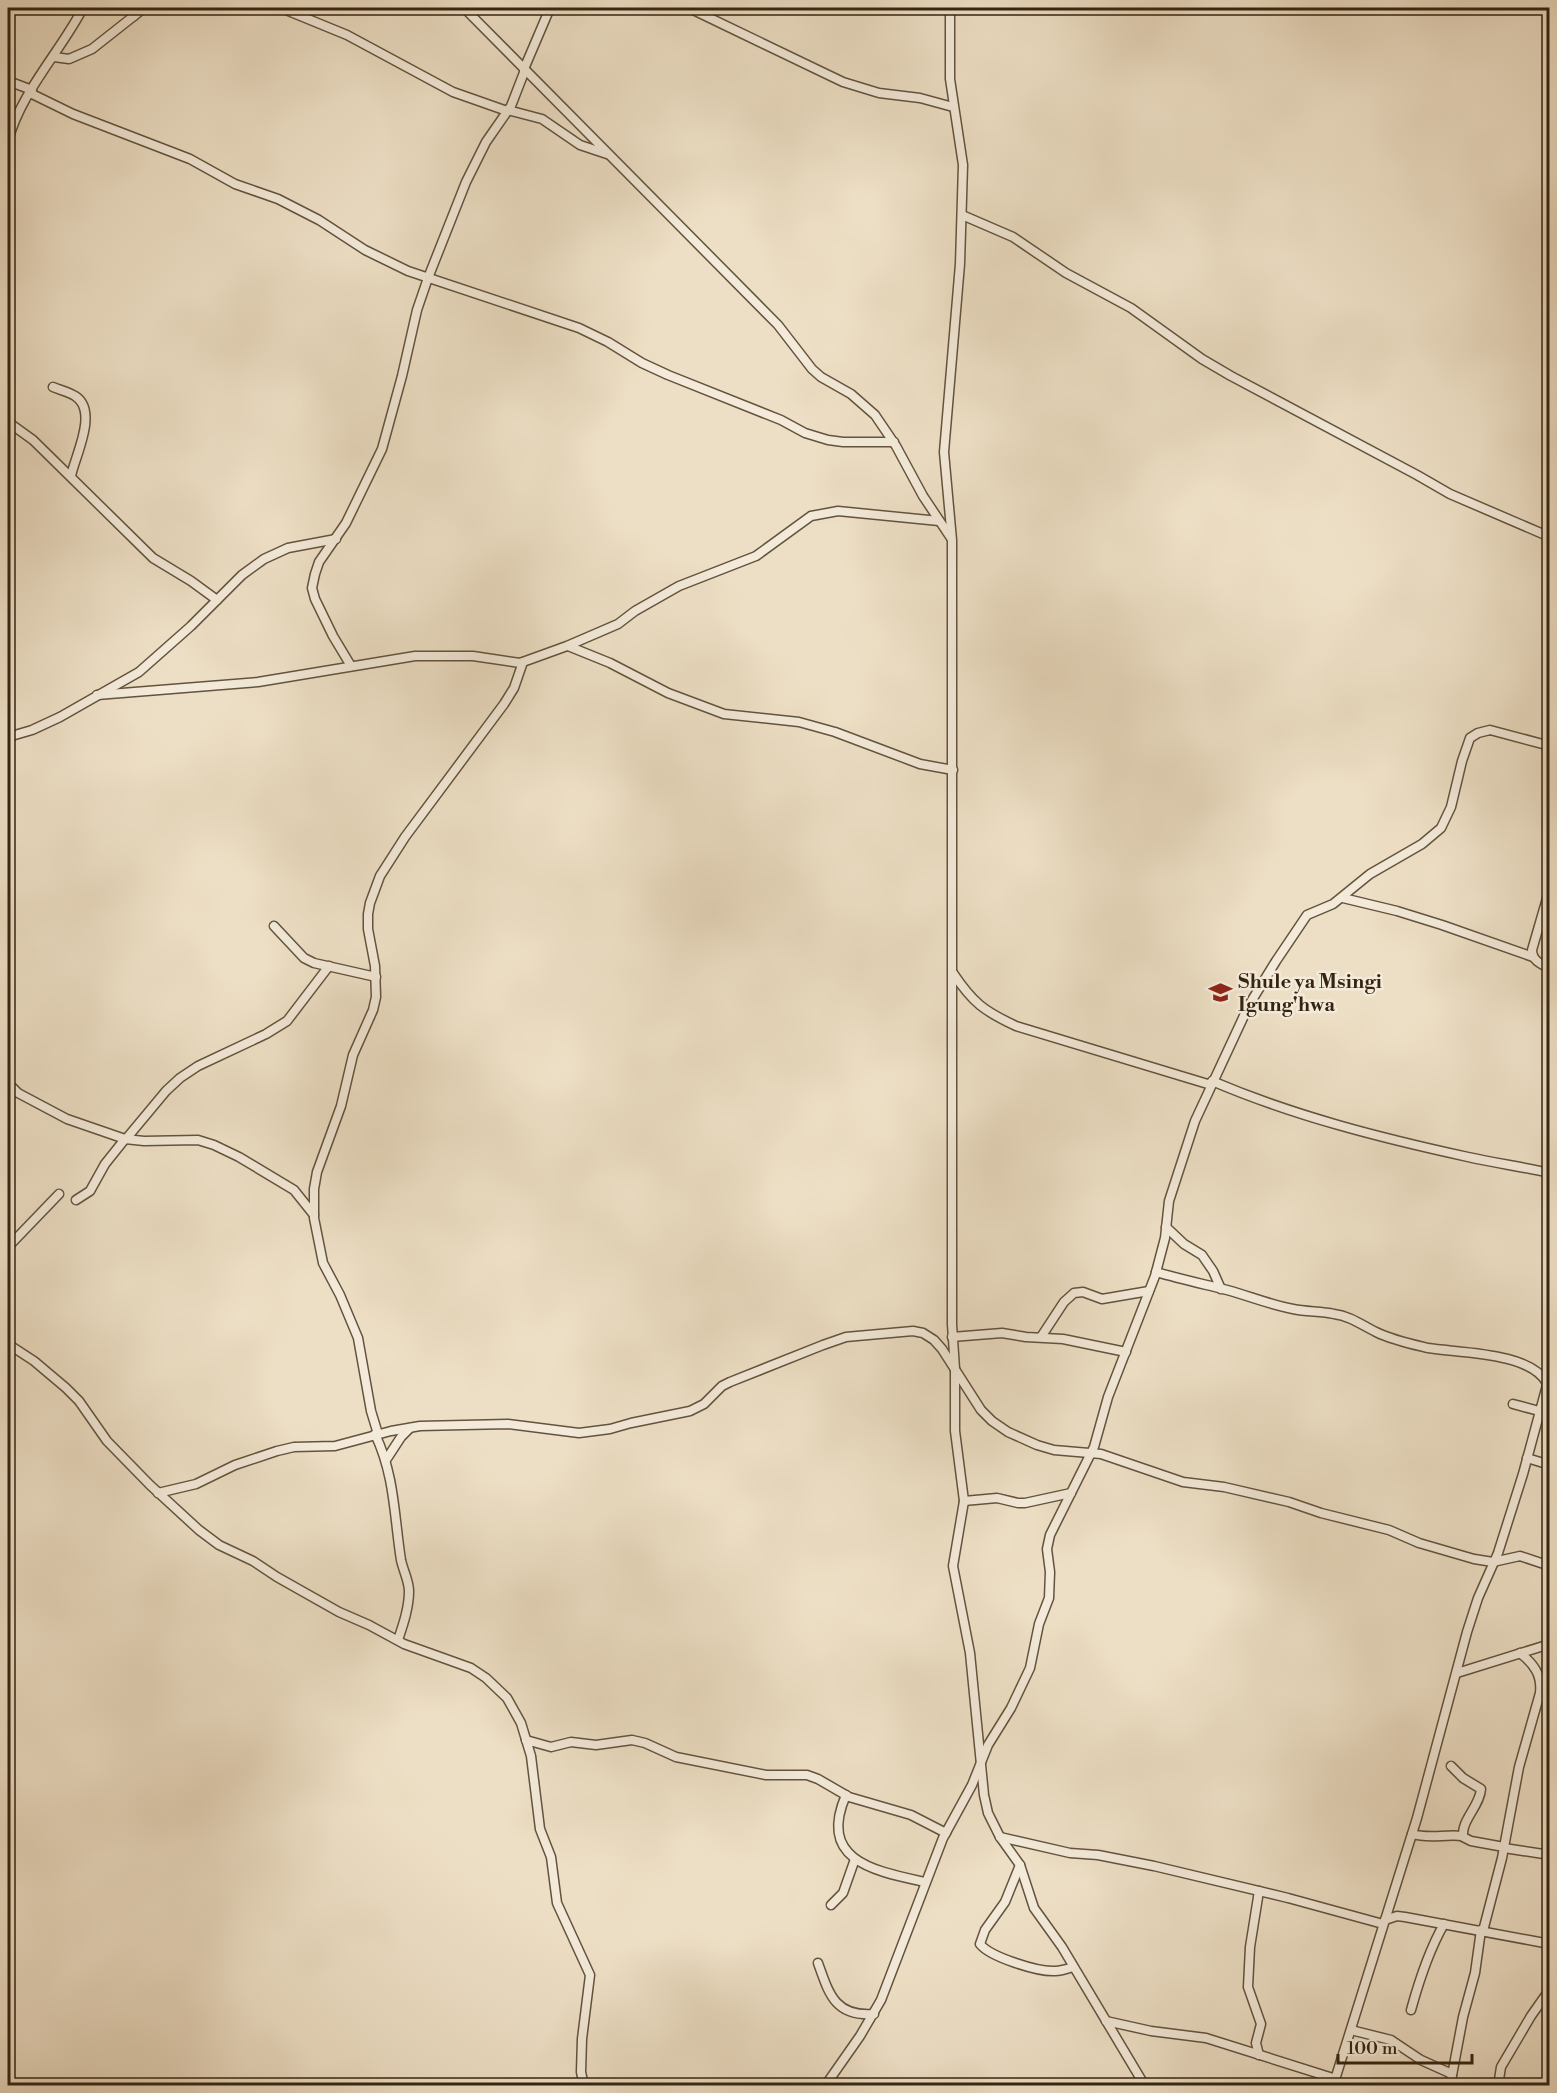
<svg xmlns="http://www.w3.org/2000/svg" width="1557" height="2093" font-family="'Libre Bodoni',serif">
  <rect width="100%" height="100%" fill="#eddfc5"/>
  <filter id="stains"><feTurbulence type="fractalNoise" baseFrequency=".00333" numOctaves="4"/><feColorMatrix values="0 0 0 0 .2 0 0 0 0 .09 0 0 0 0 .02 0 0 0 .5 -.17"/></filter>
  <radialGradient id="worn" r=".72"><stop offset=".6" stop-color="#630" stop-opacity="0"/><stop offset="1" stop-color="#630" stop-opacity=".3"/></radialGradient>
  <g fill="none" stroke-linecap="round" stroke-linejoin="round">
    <defs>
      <g id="minor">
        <path d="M128 8 134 16"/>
        <path d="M281 8 347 35 453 92 507 111"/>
        <path d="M464 8 778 325 812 369 821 377 851 394 875 415 896 446 923 496 951 538"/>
        <path d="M689 8 843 82 879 93 920 98 953 107"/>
        <path d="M950 8V79L963 165 960 264 944 452 952 540V1324L955 1369V1431L964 1501 953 1566 970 1653 984 1795 988 1813 1000 1837 1020 1865 1034 1908 1062 1947 1145 2086"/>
        <path d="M54 57 69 59 92 49 144 8"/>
        <path d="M524 69 550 8"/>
        <path d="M8 81 32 90"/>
        <path d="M30 93 73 114 190 159 235 184 278 199 319 220 365 250 408 271 579 328 608 342 642 363 668 375 781 420 805 433 828 440 843 442H894"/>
        <path d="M508 110 542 119 580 145 607 154"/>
        <path d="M8 141C21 92 60 52 83 8"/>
        <path d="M962 215 1013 237 1066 273 1131 308 1202 359 1231 376 1417 475 1450 494 1550 537"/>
        <path d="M53 387C60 390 69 392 75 396 99 411 75 456 71 476"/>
        <path d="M8 422 33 440 153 558 191 581 217 600"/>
        <path d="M568 646 610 663 668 693 724 714 799 722 835 732 920 764 953 770"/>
        <path d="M351 666 333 636 315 599 312 588 315 574 319 562 346 523 382 449 402 376 417 310 428 278 466 182 486 142 511 106 525 70"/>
        <path d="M97 695 258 682 415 656H473L520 663 567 646 618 624 635 611 679 586 756 556 811 516 838 511 939 521"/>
        <path d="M8 737 32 730 60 717 139 672 191 626 242 575 264 559 288 548 336 539"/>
        <path d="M1550 888 1532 950C1532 960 1540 964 1550 968"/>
        <path d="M1343 898 1397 911 1442 925 1533 957"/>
        <path d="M274 926 304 958 314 963 376 977"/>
        <path d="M953 973C973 1003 984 1011 1016 1026L1211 1085"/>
        <path d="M1212 1081C1294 1116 1381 1138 1468 1157 1495 1163 1523 1167 1550 1173"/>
        <path d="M8 1083 18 1093 67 1119 125 1139 144 1141 198 1140 214 1145 239 1157 294 1190 314 1215"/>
        <path d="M126 1139 166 1091 180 1078 198 1066 266 1034 287 1021 329 966"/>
        <path d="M76 1200 90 1191 105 1164 125 1139"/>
        <path d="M1166 1227 1184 1244 1202 1255 1213 1271 1221 1289"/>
        <path d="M8 1247 59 1194"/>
        <path d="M1156 1272C1180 1279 1203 1284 1227 1290 1249 1296 1271 1305 1293 1309 1307 1312 1321 1311 1334 1314 1350 1316 1362 1325 1376 1332 1392 1340 1411 1344 1428 1348 1460 1353 1530 1352 1547 1383"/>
        <path d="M952 1337 1002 1333 1026 1337 1063 1339 1126 1352"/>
        <path d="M1041 1337 1064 1302 1074 1293 1083 1292 1102 1299 1149 1291"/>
        <path d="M8 1344 34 1361 66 1388 79 1401 107 1441 150 1485 199 1530 219 1545 253 1561 277 1577 339 1612 369 1625 404 1644 471 1668 486 1678 507 1698 521 1723 531 1756 540 1829 551 1857 557 1903 590 1975 582 2039 581 2072 584 2086"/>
        <path d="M1513 1404 1539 1411"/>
        <path d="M375 1434C395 1476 394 1516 401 1560 403 1570 409 1581 409 1591 409 1608 403 1625 398 1640"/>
        <path d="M378 1434 371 1411 358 1338 340 1295 323 1263 314 1218V1189L317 1172 341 1106 353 1055 373 1010 376 997 375 966 368 929V914L370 903 380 876 405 837 504 704 514 688 523 662"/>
        <path d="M1527 1458 1550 1465"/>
        <path d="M386 1460 401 1437 410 1428"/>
        <path d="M158 1493 196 1484 235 1465 277 1451 294 1447 335 1446 391 1431 420 1426 508 1424 579 1433 610 1429 631 1423 690 1411 704 1404 722 1386 730 1382 823 1345 846 1337 913 1331 923 1333 934 1340 942 1349 981 1410 992 1421 1008 1432 1037 1445 1054 1450 1101 1454 1183 1482 1224 1487 1289 1502 1321 1513 1389 1530 1419 1543 1474 1559 1493 1562 1520 1556 1550 1566"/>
        <path d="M964 1501 997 1498 1018 1503H1025L1071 1493"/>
        <path d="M1457 1673 1550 1644"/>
        <path d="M526 1740 551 1747 571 1742 596 1745 632 1740 645 1743 676 1757 766 1775H807L818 1779 849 1797 911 1815 946 1833"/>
        <path d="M1451 1766 1463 1778 1481 1789C1480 1806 1461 1820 1463 1837L1471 1841 1504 1847"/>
        <path d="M846 1795C817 1861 875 1871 925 1882"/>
        <path d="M1412 1834C1429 1839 1445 1834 1463 1836"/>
        <path d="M1000 1837 1070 1853 1098 1855 1154 1866 1288 1898 1383 1924"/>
        <path d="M1504 1848 1550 1855"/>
        <path d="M1020 1865 1005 1902 985 1930 980 1944C990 1957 1038 1972 1055 1971 1061 1971 1067 1969 1073 1967"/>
        <path d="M1259 1891 1250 1947 1248 1987 1261 2024 1256 2043 1259 2055"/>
        <path d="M831 1905 843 1893 855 1859"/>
        <path d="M1385 1920 1397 1916 1405 1917 1550 1944"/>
        <path d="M1483 1931 1502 1858 1519 1767 1540 1693C1542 1675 1534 1664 1520 1653"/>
        <path d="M818 1963C829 1994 835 2017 874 2014"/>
        <path d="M1411 2010C1419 1981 1429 1950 1444 1924"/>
        <path d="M1106 2021 1151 2031 1206 2038 1336 2079"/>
        <path d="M1351 2030 1391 2040 1421 2060 1452 2074"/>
        <path d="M825 2086 860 2036 881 2000 943 1838 972 1785 988 1745 1011 1708 1030 1668 1039 1624 1049 1598 1050 1572 1047 1549 1050 1535 1094 1447 1108 1397 1155 1276 1165 1238 1169 1201 1195 1121 1249 1005 1276 961 1307 915 1333 904 1370 874 1422 844 1441 828 1451 807 1462 761 1470 738 1478 733 1490 730 1550 746"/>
        <path d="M1333 2086 1417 1818 1467 1632 1478 1598 1498 1553 1523 1474 1550 1374"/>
        <path d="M1450 2086 1463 2017 1475 1973 1481 1930"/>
        <path d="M1498 2086 1501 2067 1531 2016 1550 1989"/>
      </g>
    </defs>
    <use href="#minor" stroke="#63533e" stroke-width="11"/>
    <use href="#minor" stroke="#f3ead9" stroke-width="8"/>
  </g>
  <defs>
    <symbol id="school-bare" viewBox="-9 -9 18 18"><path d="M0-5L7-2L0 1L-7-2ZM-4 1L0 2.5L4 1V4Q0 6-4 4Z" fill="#8f2418" stroke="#f3ead9" stroke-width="2.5" paint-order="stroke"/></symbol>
  </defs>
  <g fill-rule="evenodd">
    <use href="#school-bare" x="1204" y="976" width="33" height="33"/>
  </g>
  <g text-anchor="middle" stroke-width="5" stroke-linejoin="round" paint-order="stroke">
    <g font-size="20" font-weight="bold" fill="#352411" stroke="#f3ead9" text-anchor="start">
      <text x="1238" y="988">Shule ya Msingi<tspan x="1238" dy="23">Igung'hwa</tspan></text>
    </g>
  </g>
  <rect width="1557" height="2093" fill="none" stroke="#eddfc5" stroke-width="30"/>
  <rect x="9" y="9" width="1539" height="2075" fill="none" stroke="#352411" stroke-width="3"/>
  <rect x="15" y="15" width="1527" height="2063" fill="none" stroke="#352411" stroke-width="1.5"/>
  <path d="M1338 2054v9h134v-9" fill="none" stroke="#352411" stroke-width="3"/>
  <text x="1347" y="2054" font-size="18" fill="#352411" stroke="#f3ead9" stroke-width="4.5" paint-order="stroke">100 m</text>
  <rect width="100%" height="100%" filter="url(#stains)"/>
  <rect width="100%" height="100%" fill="url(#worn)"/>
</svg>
